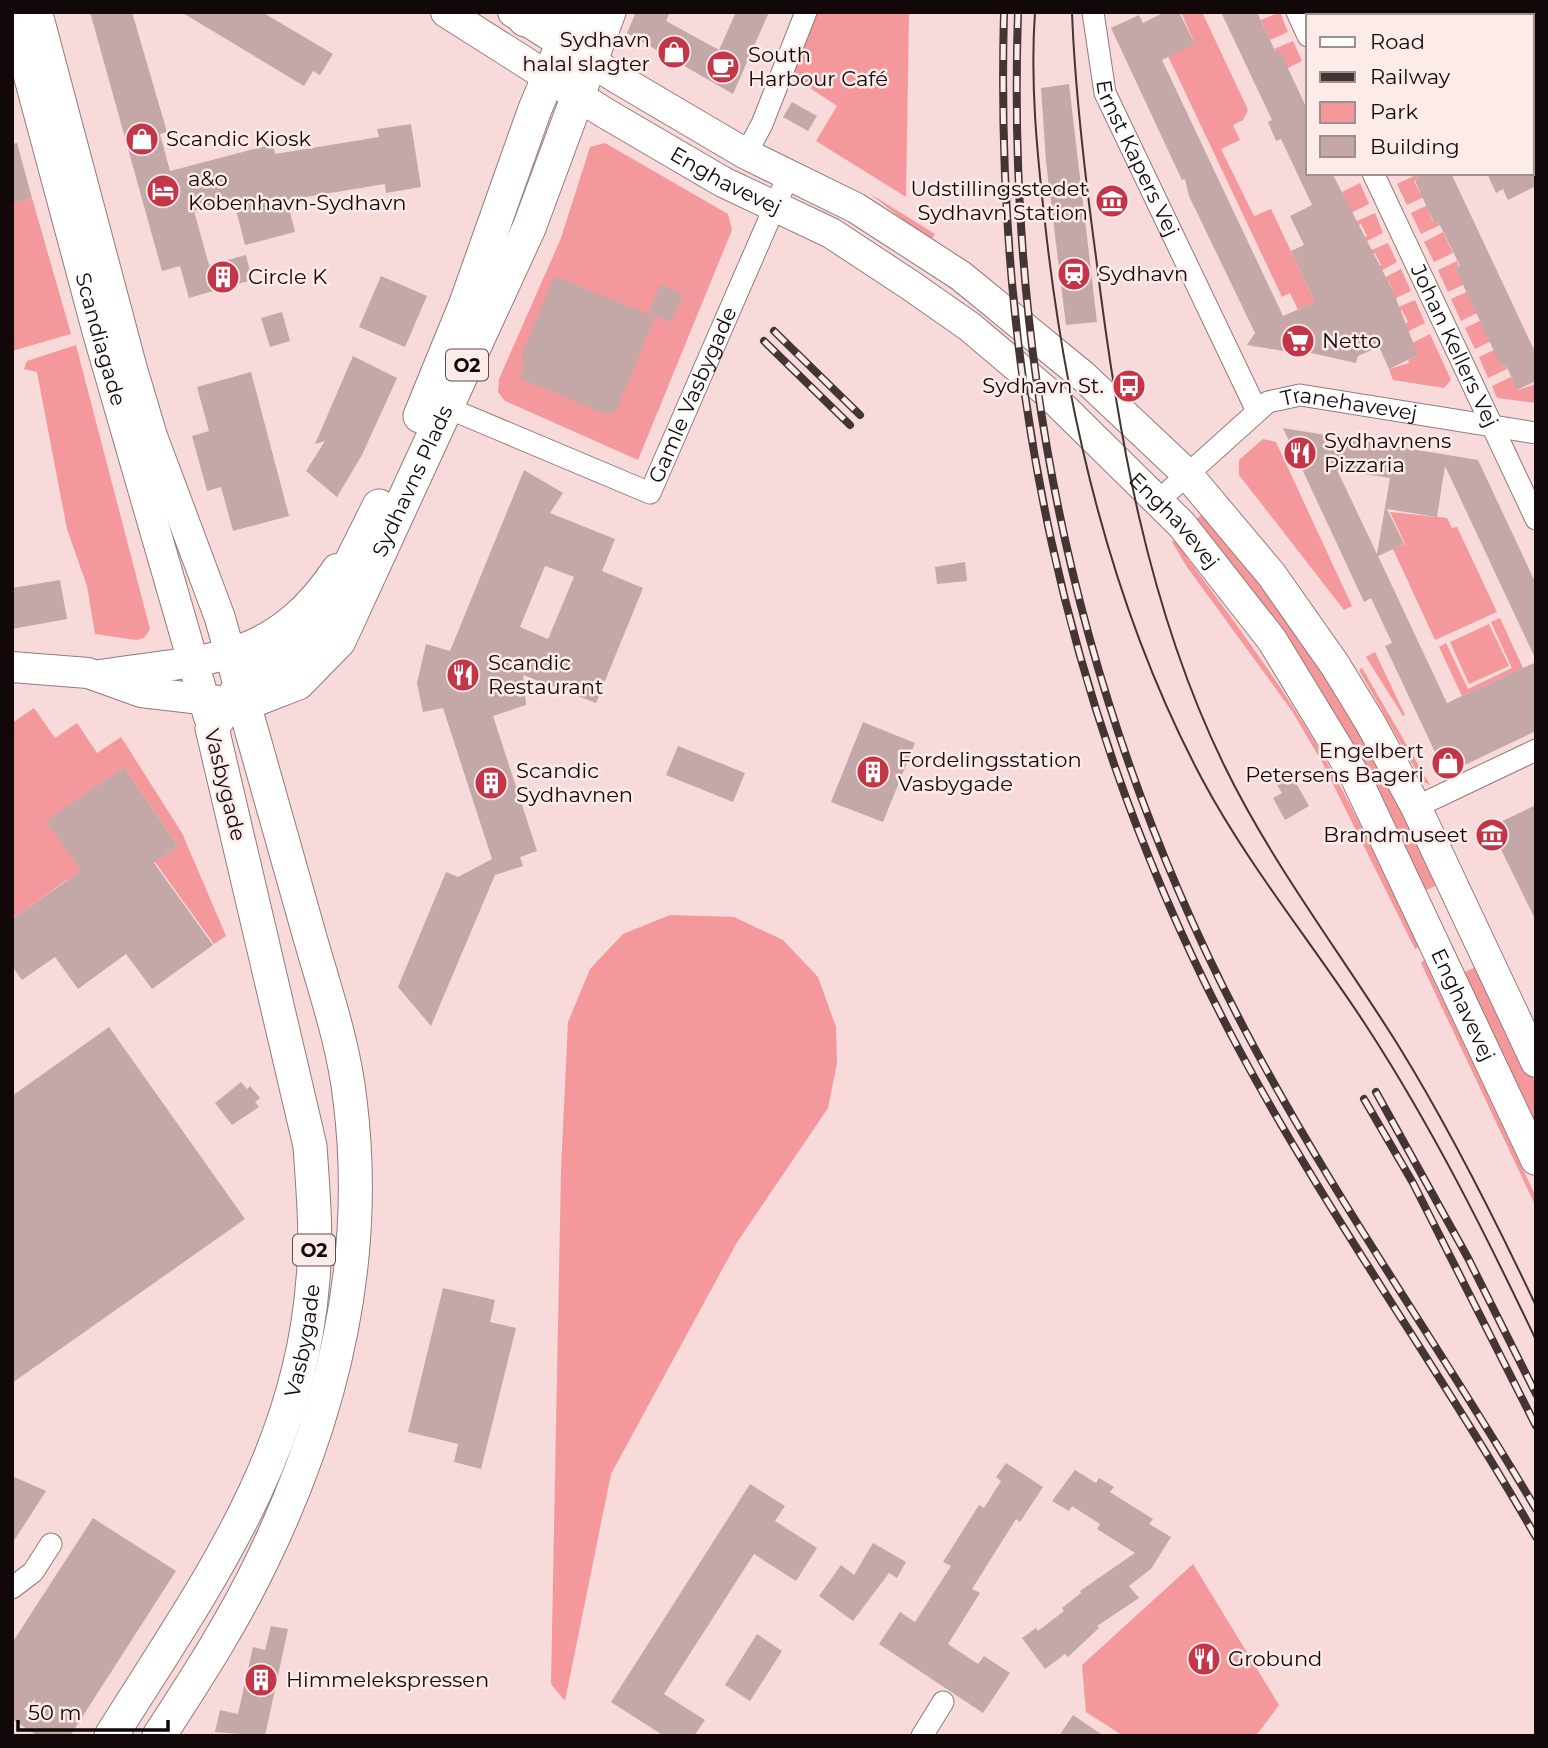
<svg xmlns="http://www.w3.org/2000/svg" width="1548" height="1748" font-family="Montserrat,sans-serif">
  <rect width="100%" height="100%" fill="#f8dada"/>
  <g fill="#f4989b">
    <path d="M818 12H909L906 197 816 141 837 106 792 76Z"/>
    <path d="M1181 12H1202L1248 110 1243 120 1233 125 1240 140 1221 149 1254 216 1271 209 1315 302 1298 310 1290 293 1282 297 1168 56 1195 44Z"/>
    <path d="M1280 12 1288 32 1270 40 1261 20Z"/>
    <path d="M1293 41 1302 61 1284 70 1274 49Z"/>
    <path d="M605 143 728 214 732 230 638 460 505 401 498 392 499 379 561 238 590 147Z"/>
    <path d="M1416 175 1418 179 1414 181 1420 193 1424 192 1426 196 1407 205 1397 184Z"/>
    <path d="M1360 183 1369 204 1351 213 1342 192Z"/>
    <path d="M869 193 935 234 930 241Z"/>
    <path d="M32 198 71 334 12 351V204Z"/>
    <path d="M1430 204 1432 208 1428 210 1433 222 1438 221 1440 225 1421 234 1411 213Z"/>
    <path d="M1375 213 1383 233 1365 242 1363 238 1367 236 1361 224 1357 226 1355 222Z"/>
    <path d="M1443 232 1453 253 1434 262 1424 242Z"/>
    <path d="M1388 243 1397 262 1379 272 1377 267 1381 265 1375 253 1371 255 1369 251Z"/>
    <path d="M1457 261 1459 266 1455 268 1461 280 1465 279 1467 283 1448 292 1438 270Z"/>
    <path d="M1401 269 1411 291 1392 300 1394 293 1389 282 1382 279Z"/>
    <path d="M1471 290 1481 311 1461 321 1451 299Z"/>
    <path d="M1415 300 1425 323 1407 332 1404 325 1408 322 1402 310 1398 312 1396 308Z"/>
    <path d="M1484 319 1494 340 1475 349 1465 328Z"/>
    <path d="M1430 334 1451 380 1444 388 1393 380 1389 369 1409 363 1408 360 1418 355 1412 343Z"/>
    <path d="M76 345 150 629 144 638 136 640 95 634 87 586 67 529 37 372 24 369 27 361Z"/>
    <path d="M1498 348 1501 366 1506 365 1507 369 1488 378 1479 357Z"/>
    <path d="M1511 377 1518 390 1536 384V403L1497 398 1492 386Z"/>
    <path d="M1263 439 1276 442 1352 606 1344 610 1239 475V460Z"/>
    <path d="M1207 510 1315 651 1442 883 1422 892 1193 522Z"/>
    <path d="M1390 512 1447 518 1452 528 1457 527 1497 612 1435 640 1393 549 1405 544Z"/>
    <path d="M1177 538 1191 556 1188 559C1237 625 1286 691 1326 761 1361 821 1389 885 1419 947L1415 949 1322 762 1292 711 1187 567 1172 542Z"/>
    <path d="M1500 618 1523 668 1462 696 1439 647 1446 643 1468 689 1512 668 1491 622Z"/>
    <path d="M1489 624 1509 666 1469 684 1450 642Z"/>
    <path d="M1375 652 1405 715 1403 716 1366 657Z"/>
    <path d="M1362 668 1430 785 1422 781 1359 670Z"/>
    <path d="M34 708 55 738 77 723 97 753 121 737 182 833 226 936 214 944 155 862 178 846 124 767 47 821 85 876 72 885 67 880 15 917 12 913V723Z"/>
    <path d="M670 915 734 917 783 940 818 977 836 1027 837 1063 828 1108 736 1244 611 1474 565 1701 551 1684 561 1170 568 1022 590 969 623 934Z"/>
    <path d="M1424 960 1536 1197V1207L1421 963Z"/>
    <path d="M1480 965 1536 1083V1133L1461 974Z"/>
    <path d="M1193 1564 1279 1705 1256 1736H1123L1086 1712 1082 1665Z"/>
  </g>
  <g fill="#c4a8a8" fill-rule="evenodd">
    <path d="M90 12H132L167 132 160 134 170 171 273 144 275 154 379 137 377 129 411 124 421 187 386 193 385 184 287 200 295 232 245 245 233 199 194 211 209 265 246 255 252 280 189 298 180 266 162 271Z"/>
    <path d="M181 12H262L333 54 320 75 313 71 304 86Z"/>
    <path d="M636 12H670L666 21 719 50 736 12H769L733 94 627 33Z"/>
    <path d="M1165 12H1179L1195 44 1162 60 1283 316 1315 302 1291 251 1304 245 1290 216 1312 205 1281 139 1276 141 1268 122 1272 120 1221 12H1257L1276 53 1280 51 1308 111V173H1332L1393 291 1418 355 1389 369 1379 347 1358 356 1356 363 1311 353 1309 346 1295 353 1247 345 1255 333 1189 196 1185 179 1182 180 1174 163 1111 28 1139 15 1143 23Z"/>
    <path d="M1069 84 1097 322 1066 325 1046 162 1041 88Z"/>
    <path d="M792 102 817 116 808 131 783 117Z"/>
    <path d="M17 143 32 198 12 204V144Z"/>
    <path d="M1416 173H1451L1536 354V381L1517 390 1506 365 1501 366 1455 268 1460 266 1438 221 1434 223 1415 181 1418 179Z"/>
    <path d="M1487 173H1536V186L1508 200 1503 189 1496 193Z"/>
    <path d="M381 276 427 296 405 347 359 327Z"/>
    <path d="M554 276 655 317 616 411 608 415 519 378 524 366 521 357Z"/>
    <path d="M660 284 683 294 671 322 648 313Z"/>
    <path d="M282 312 290 341 270 347 261 318Z"/>
    <path d="M353 356 397 378 362 455 337 497 306 471 325 441 315 444Z"/>
    <path d="M251 372 289 516 233 531 221 487 207 491 192 436 209 431 197 387Z"/>
    <path d="M1283 428 1478 460 1536 584V660L1445 466 1437 517 1387 509 1404 544 1378 556 1447 703 1536 662V731L1450 772 1443 769 1385 646 1392 643 1371 598 1364 602ZM1337 470 1390 478 1377 554Z"/>
    <path d="M524 470 563 493 550 513 615 539 602 571 643 588 596 703 523 675 526 705 493 716 537 851 520 857 523 866 495 875 431 1026 398 987 446 872 458 877 492 859 443 708 423 712 417 683 426 644 450 651ZM545 566 574 577 548 639 520 627Z"/>
    <path d="M965 562 967 581 937 584 935 567Z"/>
    <path d="M60 580 67 619 12 629V588Z"/>
    <path d="M863 722 915 743 883 822 831 802Z"/>
    <path d="M678 746 745 773 733 802 666 775Z"/>
    <path d="M124 767 178 846 154 863 213 945 152 989 126 954 78 989 55 957 22 980 12 966V919L81 871 46 821Z"/>
    <path d="M1292 776 1309 806 1285 820 1273 798 1282 793 1277 785Z"/>
    <path d="M1536 805V921L1490 827Z"/>
    <path d="M109 1027 245 1219 12 1383V1096Z"/>
    <path d="M241 1082 247 1089 250 1086 260 1098 255 1102 259 1107 232 1125 215 1103Z"/>
    <path d="M443 1288 495 1300 490 1322 516 1328 481 1469 454 1462 458 1444 408 1432Z"/>
    <path d="M1006 1463 1043 1487 1020 1522 1016 1519 972 1589 980 1593 948 1644 978 1664 984 1656 1010 1673 983 1713 879 1644 900 1612 915 1622 951 1566 943 1562 979 1505 984 1508 1001 1481 996 1477Z"/>
    <path d="M1075 1470 1096 1483 1099 1478 1114 1487 1110 1492 1153 1519 1149 1524 1171 1537 1151 1569 1129 1586 1139 1598 1097 1626 1099 1628 1068 1657 1065 1654 1045 1669 1022 1638 1036 1628 1038 1631 1064 1611 1062 1608 1081 1593 1080 1591 1135 1553 1097 1529 1100 1524 1072 1506 1069 1511 1052 1501Z"/>
    <path d="M12 1476 46 1491 12 1544Z"/>
    <path d="M750 1484 785 1506 775 1521 817 1548 796 1581 754 1554 664 1694 705 1720 694 1736H664L611 1702Z"/>
    <path d="M93 1518 176 1571 70 1736H38L12 1719V1643Z"/>
    <path d="M873 1543 906 1562 897 1578 889 1573 853 1621 819 1596 841 1565 854 1575Z"/>
    <path d="M271 1626 288 1629 265 1736 215 1732 220 1710 238 1714 253 1647 265 1650Z"/>
    <path d="M757 1634 782 1651 750 1701 725 1685Z"/>
    <path d="M1073 1715 1104 1736H1059Z"/>
  </g>
  <g fill="none" stroke-linecap="round" stroke-linejoin="round">
    <defs>
      <g id="street">
        <path id="s1" d="M1093 12 1105 93 1257 411"/>
        <path d="M1297 12 1308 36"/>
        <path d="M746 154 762 124 806 12"/>
        <path id="s2" d="M1373 173 1536 519"/>
        <path id="s3" d="M448 408 650 493 789 174"/>
        <path id="s4" d="M1159 500 1268 402 1300 395 1536 433"/>
        <path d="M1416 807 1536 750"/>
        <path d="M12 1588 33 1572 51 1544"/>
        <path d="M922 1736 943 1702"/>
      </g>
      <g id="secondary">
        <path id="s5" d="M446 12 605 113 723 182 831 233 910 285 970 327 1047 392 1182 525 1272 640 1356 778 1536 1160"/>
        <path d="M513 12 617 78 746 154 856 208 961 276 1082 375 1187 474 1271 574 1335 665 1371 724 1416 807 1536 1062"/>
        <path id="s6" d="M12 13 98 333 209 717"/>
        <path d="M12 667 88 673 141 692 244 704 220 618 152 436 132 369 37 12"/>
        <path d="M100 675C203 659 272 666 337 569"/>
      </g>
      <g id="primary">
        <path d="M525 20 546 12"/>
        <path d="M420 416 465 306 535 109 576 12"/>
        <path id="s7" d="M111 1736C203 1589 300 1458 313 1279 317 1234 313 1190 310 1146L212 728 239 688 301 643 313 630 329 606 379 506"/>
        <path id="s8" d="M159 1736C196 1679 233 1622 262 1561 332 1417 370 1260 350 1100 344 1046 326 993 311 941 289 862 266 783 244 704L298 683 339 641 529 228 609 12"/>
      </g>
    </defs>
    <use href="#street" stroke="#947a7a" stroke-width="23"/>
    <use href="#secondary" stroke="#947a7a" stroke-width="32"/>
    <use href="#primary" stroke="#947a7a" stroke-width="35"/>
    <use href="#street" stroke="#fff" stroke-width="21"/>
    <use href="#secondary" stroke="#fff" stroke-width="30"/>
    <use href="#primary" stroke="#fff" stroke-width="33"/>
    <g stroke="#433435" stroke-width="2">
      <path d="M1035 12C1030 82 1037 153 1045 223 1066 414 1111 608 1202 779 1249 867 1313 944 1367 1027 1432 1127 1485 1233 1536 1340"/>
      <path d="M1072 12C1075 94 1085 176 1096 257 1117 430 1147 607 1224 765 1272 864 1340 952 1398 1045 1450 1129 1494 1217 1536 1306"/>
    </g>
    <defs>
      <g id="rail">
        <path d="M1004 12C994 376 1064 719 1235 1042 1326 1213 1440 1369 1536 1537"/>
        <path d="M1018 12C1006 370 1078 712 1245 1030 1332 1196 1441 1348 1536 1509"/>
        <path d="M774 331 860 415"/>
        <path d="M764 341 850 425"/>
        <path d="M1376 1092 1468 1258 1536 1394"/>
        <path d="M1364 1099 1413 1183 1536 1426"/>
      </g>
    </defs>
    <use href="#rail" stroke="#433435" stroke-width="8"/>
    <use href="#rail" stroke="#fdebea" stroke-width="5" stroke-dasharray="16" stroke-linecap="butt"/>
  </g>
  <defs>
    <symbol id="shop-disc" viewBox="-11 -11 22 22"><circle r="9.5" fill="#c53548" stroke="#fdebea"/><path d="M-5-2.5h2.3a2.7 3.5 0 0 1 5.4 0H5L5.5 6h-11ZM-1.5-2.5h3a1.5 2.3 0 0 0-3 0Z" fill="#fff"/></symbol>
    <symbol id="cafe-disc" viewBox="-11 -11 22 22"><circle r="9.5" fill="#c53548" stroke="#fdebea"/><path d="M-5.5-4.5H6V0H3Q3 3.5 0 3.5H-2.5Q-5.5 3.5-5.5 0ZM3-3.2v2h1.7v-2ZM-6 4.5H4V6H-6Z" fill="#fff"/></symbol>
    <symbol id="hotel-disc" viewBox="-11 -11 22 22"><circle r="9.5" fill="#c53548" stroke="#fdebea"/><path d="M-6-4.5h1.5V1H6V5H4.5V3h-9V5H-6ZM-4 0a1.8 1.8 0 1 1 3.6 0ZM.5 0V-2.5h3Q6-2.5 6 0Z" fill="#fff"/></symbol>
    <symbol id="museum-disc" viewBox="-11 -11 22 22"><circle r="9.5" fill="#c53548" stroke="#fdebea"/><path d="M0-6L6-3V-2H-6V-3ZM-5-1h2V3h-2ZM-1-1h2V3h-2ZM3-1h2V3H3ZM-6 4H6V6H-6Z" fill="#fff"/></symbol>
    <symbol id="station-disc" viewBox="-11 -11 22 22"><circle r="9.5" fill="#c53548" stroke="#fdebea"/><path d="M-3-6H3Q5-6 5-4V2Q5 4 3 4L4.5 6H3L1.5 4h-3L-3 6H-4.5L-3 4Q-5 4-5 2V-4Q-5-6-3-6ZM-3.5-4v3h7v-3ZM-3.5 1v1.5H-2V1ZM2 1v1.5H3.5V1Z" fill="#fff"/></symbol>
    <symbol id="building-disc" viewBox="-11 -11 22 22"><circle r="9.5" fill="#c53548" stroke="#fdebea"/><path d="M-4-6H4V6H1V3H-1V6H-4ZM-2.5-4.3h1.7v1.8h-1.7ZM.8-4.3h1.7v1.8H.8ZM-2.5-1h1.7V.8h-1.7ZM.8-1h1.7V.8H.8Z" fill="#fff"/></symbol>
    <symbol id="supermarket-disc" viewBox="-11 -11 22 22"><circle r="9.5" fill="#c53548" stroke="#fdebea"/><path d="M-6-5.5h2.5l.6 2H6L4.5 2H-2.5L-4.4-4H-6ZM-1.5 3.2a1.3 1.3 0 1 0 .1 0ZM3 3.2a1.3 1.3 0 1 0 .1 0Z" fill="#fff"/></symbol>
    <symbol id="bus-disc" viewBox="-11 -11 22 22"><circle r="9.5" fill="#c53548" stroke="#fdebea"/><path d="M-5-6H5V4H4V6H2V4H-2V6H-4V4H-5ZM-3.5-4V0h7V-4ZM-3.5 1.2v1.5H-2V1.2ZM2 1.2v1.5H3.5V1.2Z" fill="#fff"/></symbol>
    <symbol id="restaurant-disc" viewBox="-11 -11 22 22"><circle r="9.5" fill="#c53548" stroke="#fdebea"/><path d="M-5-6h1v4h1v-4h1v4h1v-4h1v5L-1.5 .5V6h-2V.5L-5-1ZM5-6V6H3V1.5H1.5Q1.5-4 5-6Z" fill="#fff"/></symbol>
  </defs>
  <g fill-rule="evenodd">
    <use href="#shop-disc" x="655" y="33" width="38" height="38"/>
    <use href="#cafe-disc" x="704" y="48" width="38" height="38"/>
    <use href="#shop-disc" x="123" y="120" width="38" height="38"/>
    <use href="#hotel-disc" x="144" y="172" width="38" height="38"/>
    <use href="#museum-disc" x="1093" y="182" width="38" height="38"/>
    <use href="#station-disc" x="1055" y="255" width="38" height="38"/>
    <use href="#building-disc" x="204" y="258" width="38" height="38"/>
    <use href="#supermarket-disc" x="1279" y="322" width="38" height="38"/>
    <use href="#bus-disc" x="1110" y="367" width="38" height="38"/>
    <use href="#restaurant-disc" x="1281" y="434" width="38" height="38"/>
    <use href="#restaurant-disc" x="444" y="656" width="38" height="38"/>
    <use href="#shop-disc" x="1429" y="744" width="38" height="38"/>
    <use href="#building-disc" x="854" y="753" width="38" height="38"/>
    <use href="#building-disc" x="472" y="764" width="38" height="38"/>
    <use href="#museum-disc" x="1473" y="816" width="38" height="38"/>
    <use href="#restaurant-disc" x="1185" y="1640" width="38" height="38"/>
    <use href="#building-disc" x="242" y="1661" width="38" height="38"/>
  </g>
  <g text-anchor="middle" stroke-width="5" stroke-linejoin="round" paint-order="stroke">
    <g fill="#fdebea" stroke="#584c4c" stroke-width="2">
      <rect x="446" y="349.5" width="42" height="31" rx="5"/>
      <rect x="293" y="1234.5" width="42" height="31" rx="5"/>
    </g>
    <g font-size="19" font-weight="bold" fill="#120809">
      <text x="467" y="372">O2</text>
      <text x="314" y="1257">O2</text>
    </g>
    <g font-size="21" fill="#120809" stroke="#fdebea" text-anchor="start">
      <text x="650" y="47" text-anchor="end">Sydhavn<tspan x="650" dy="24">halal slagter</tspan></text>
      <text x="748" y="62">South<tspan x="748" dy="24">Harbour Café</tspan></text>
      <text x="166" y="146">Scandic Kiosk</text>
      <text x="188" y="186">a&amp;o<tspan x="188" dy="24">Kobenhavn-Sydhavn</tspan></text>
      <text x="1088" y="196" text-anchor="end">Udstillingsstedet<tspan x="1088" dy="24">Sydhavn Station</tspan></text>
      <text x="1098" y="281">Sydhavn</text>
      <text x="248" y="284">Circle K</text>
      <text x="1322" y="348">Netto</text>
      <text x="1104" y="393" text-anchor="end">Sydhavn St.</text>
      <text x="1324" y="448">Sydhavnens<tspan x="1324" dy="24">Pizzaria</tspan></text>
      <text x="488" y="670">Scandic<tspan x="488" dy="24">Restaurant</tspan></text>
      <text x="1424" y="758" text-anchor="end">Engelbert<tspan x="1424" dy="24">Petersens Bageri</tspan></text>
      <text x="898" y="767">Fordelingsstation<tspan x="898" dy="24">Vasbygade</tspan></text>
      <text x="516" y="778">Scandic<tspan x="516" dy="24">Sydhavnen</tspan></text>
      <text x="1468" y="842" text-anchor="end">Brandmuseet</text>
      <text x="1228" y="1666">Grobund</text>
      <text x="286" y="1687">Himmelekspressen</text>
    </g>
    <g font-size="21" fill="#120809" stroke="#fdebea">
      <text dy="7" stroke="none"><textPath href="#s1" startOffset="154">Ernst Kapers Vej</textPath></text>
      <text dy="7" stroke="none"><textPath href="#s5" startOffset="327">Enghavevej</textPath></text>
      <text dy="7" stroke="none"><textPath href="#s6" startOffset="338">Scandiagade</textPath></text>
      <text dy="7" stroke="none"><textPath href="#s2" startOffset="191">Johan Kellers Vej</textPath></text>
      <text dy="7" stroke="none"><textPath href="#s3" startOffset="326">Gamle Vasbygade</textPath></text>
      <text dy="7" stroke="none"><textPath href="#s4" startOffset="229">Tranehavevej</textPath></text>
      <text dy="7" stroke="none"><textPath href="#s8" startOffset="1382">Sydhavns Plads</textPath></text>
      <text dy="7" stroke="none"><textPath href="#s5" startOffset="894">Enghavevej</textPath></text>
      <text transform="translate(225 785) rotate(76)" y="7">Vasbygade</text>
      <text dy="7" stroke="none"><textPath href="#s5" startOffset="1461">Enghavevej</textPath></text>
      <text dy="7" stroke="none"><textPath href="#s7" startOffset="443">Vasbygade</textPath></text>
    </g>
  </g>
  <rect width="1548" height="1748" fill="none" stroke="#120809" stroke-width="28"/>
  <rect x="1306" y="14" width="228" height="161" fill="#fdebea" stroke="#9f9090" stroke-width="2"/>
  <rect x="1320" y="37" width="35" height="10" fill="#ffffff" stroke="#9f9090" stroke-width="2"/>
  <text x="1370" y="49" font-size="21" fill="#120809">Road</text>
  <rect x="1320" y="72" width="35" height="10" fill="#433435" stroke="#9f9090" stroke-width="2"/>
  <text x="1370" y="84" font-size="21" fill="#120809">Railway</text>
  <rect x="1320" y="102" width="35" height="21" fill="#f4989b" stroke="#9f9090" stroke-width="2"/>
  <text x="1370" y="119" font-size="21" fill="#120809">Park</text>
  <rect x="1320" y="136" width="35" height="21" fill="#c4a8a8" stroke="#9f9090" stroke-width="2"/>
  <text x="1370" y="154" font-size="21" fill="#120809">Building</text>
  <path d="M18 1720v10h150v-10" fill="none" stroke="#120809" stroke-width="3.5"/>
  <text x="28" y="1720" font-size="21" fill="#120809" stroke="#fdebea" stroke-width="5" paint-order="stroke">50 m</text>
</svg>
